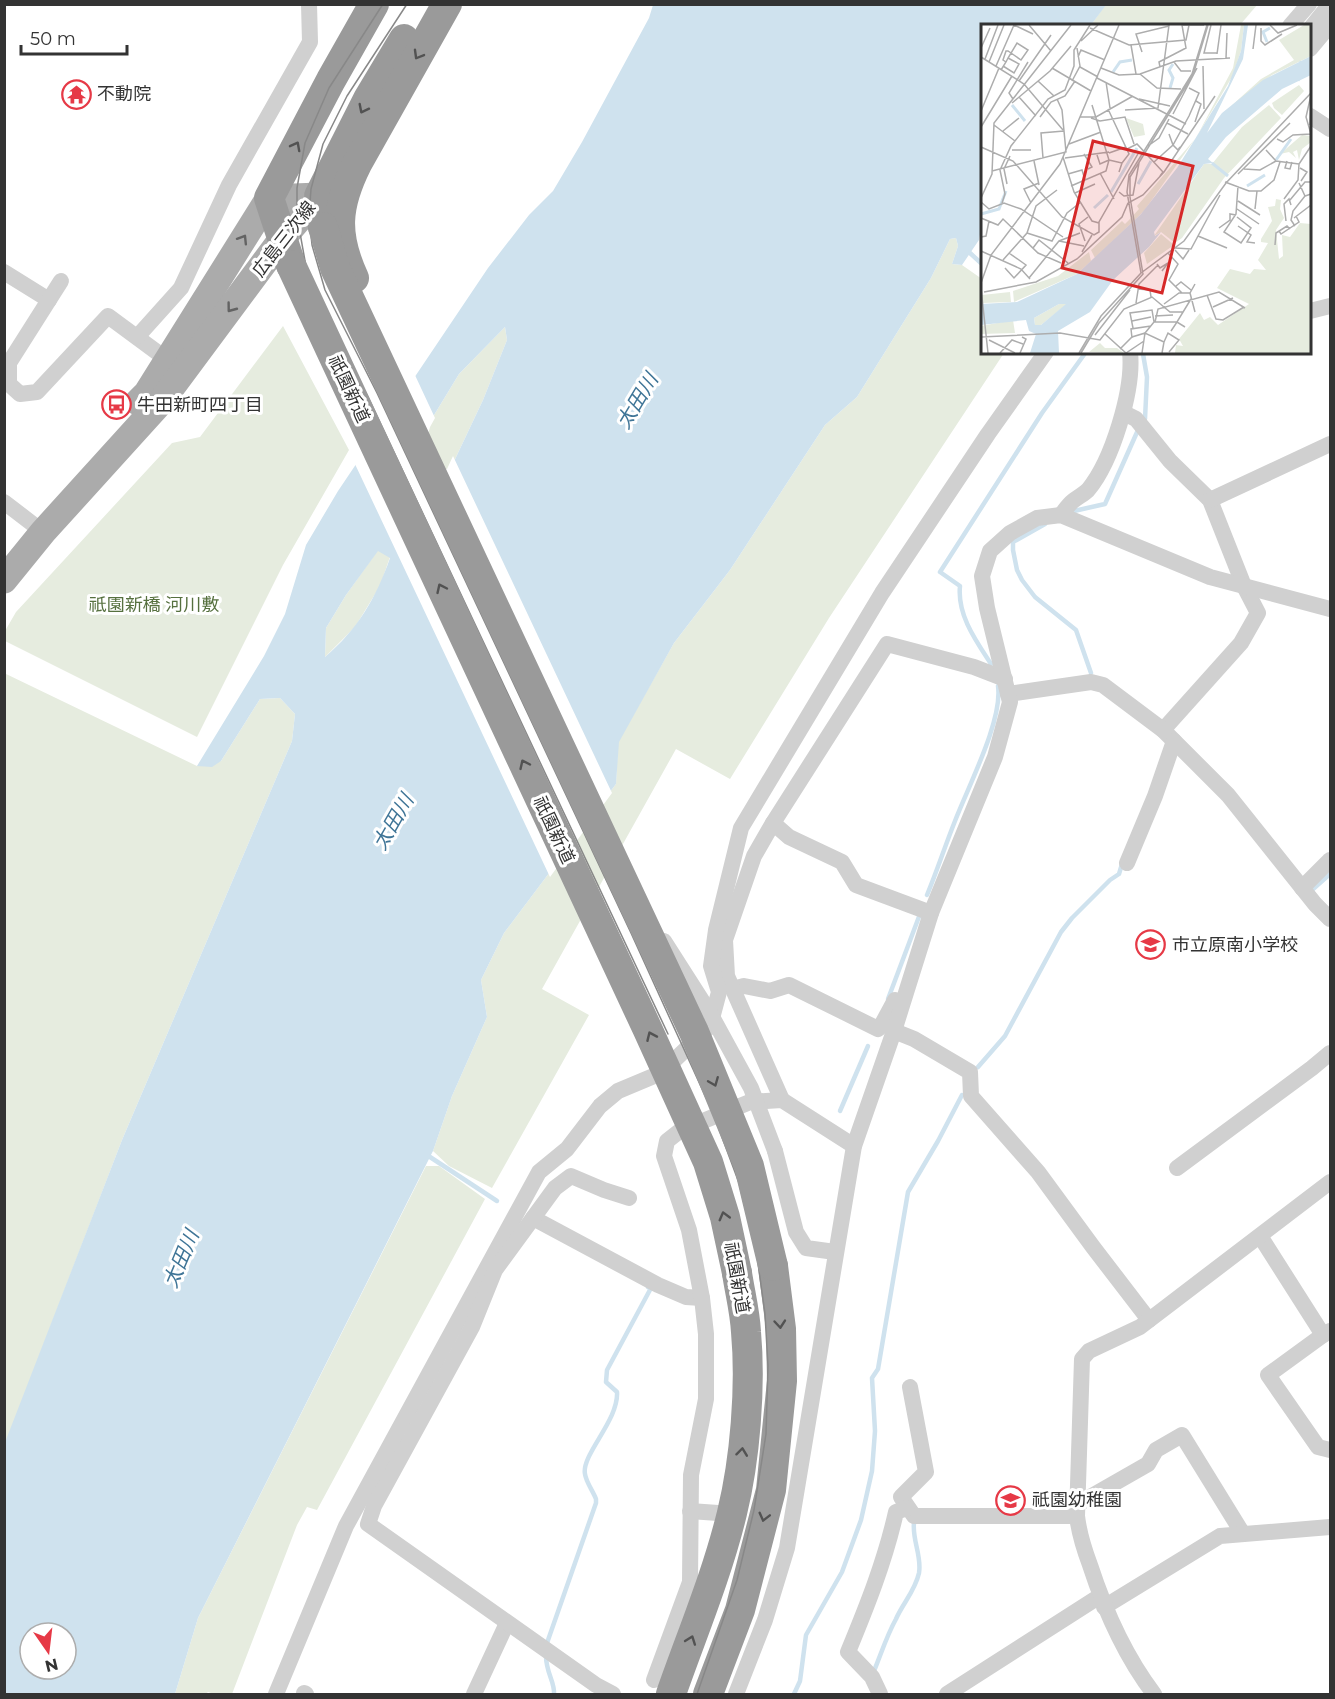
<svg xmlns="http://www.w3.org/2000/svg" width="1335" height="1699" font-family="Montserrat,'Noto Sans JP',sans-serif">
  <rect width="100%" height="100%" fill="#fff"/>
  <g fill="#e6ecdf">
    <path d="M1106 4H1257V5L1240 25H1091Z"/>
    <path d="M956 238 958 246 952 264 962 265 982 279V352L1004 353 829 618 730 779 676 749 542 989 589 1015 492 1188 449 1166 433 1151 452 1096 487 1017 481 980 504 933 616 784 618 742 674 643 730 570 825 425 857 397 931 278 950 239Z"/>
    <path d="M283 326 349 450 283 565 197 737 5 641V631L16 612 172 443 200 437Z"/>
    <path d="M505 327 507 340 483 400 449 472 412 476 428 425 459 374Z"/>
    <path d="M378 550 390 557 380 586 355 627 325 657 326 628 346 595Z"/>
    <path d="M4 673 197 766 221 761 260 699 280 698 295 714 292 741 122 1140 5 1445Z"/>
    <path d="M426 1166H439L485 1199 317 1510 307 1507 297 1525 232 1694H214L208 1692 206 1694H175L198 1618Z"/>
  </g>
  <path fill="#cfe2ee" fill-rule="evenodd" d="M653 5H1106L1091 25 982 26V223L979 240 962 265 952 264 958 246 956 238 950 239 931 278 857 397 825 425 730 570 674 643 619 742 616 784 504 933 481 980 487 1017 452 1096 433 1151 198 1618 175 1694H5L4 1445 122 1140 292 741 295 714 280 698 260 699 221 761 212 767 197 766 264 656 285 614 306 545 338 491 488 268 529 215 553 191 582 142 649 18ZM505 327 507 340 483 400 449 472 413 475 428 425 459 374ZM378 551 390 558C376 598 358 629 325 657L326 628 346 595ZM30 1633H66V1669H30Z"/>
  <path fill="#fff" d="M414 373 435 418 430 427 417 472 447 469 453 456 612 793 550 877 354 462Z"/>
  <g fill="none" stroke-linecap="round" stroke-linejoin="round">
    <g stroke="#cfe2ee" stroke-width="4.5">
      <path d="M970 253 982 264"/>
      <path d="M1145 419 1147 377 1143 354 1147 352"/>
      <path d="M1074 511 1105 504 1138 430"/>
      <path d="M1045 524 1013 542V550L1017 570 1022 580 1035 597 1076 630 1091 673"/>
      <path d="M991 664C976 641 957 615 960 586L940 572 1042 413 1086 352"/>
      <path d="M1312 890 1330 874"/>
      <path d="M927 895C937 871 945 846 955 821 968 787 1003 720 998 686"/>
      <path d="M888 999 920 914"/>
      <path d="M978 1067 1005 1036 1061 932 1072 918 1110 880 1119 874 1122 864"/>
      <path d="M840 1111 868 1046"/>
      <path d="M430 1157 497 1201"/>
      <path d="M547 1643 596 1503V1499C593 1491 586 1482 585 1474 581 1455 619 1420 617 1392L606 1382 607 1370 651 1288 648 1287"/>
      <path d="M546 1656C546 1673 555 1682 554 1694"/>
      <path d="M874 1671C881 1654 887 1635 896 1619 903 1603 915 1591 919 1573 922 1556 912 1540 914 1523"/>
      <path d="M794 1694 800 1681 806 1635 842 1572 861 1520 872 1471 875 1431 872 1378 878 1369 908 1192 938 1141 962 1095"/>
    </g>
    <g stroke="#d0d0d0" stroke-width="16">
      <path d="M1290 26 1309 4"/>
      <path d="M1310 29 1330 4"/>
      <path d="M1310 49 1330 25"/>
      <path d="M1310 116 1330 129"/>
      <path d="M4 272 49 300"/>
      <path d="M61 281 9 363V384L20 394 37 392 108 316 173 364"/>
      <path d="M1310 311 1330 306"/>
      <path d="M137 337 181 288 229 185 310 42 309 4"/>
      <path d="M1124 413 1136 419 1170 461 1210 500 1244 586 1258 613 1241 643 1163 730"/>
      <path d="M1210 500 1330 444"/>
      <path d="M4 502 43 532"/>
      <path d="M1061 515C1065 510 1068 505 1073 501 1078 497 1084 494 1088 490 1112 461 1134 390 1130 352"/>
      <path d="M1008 694 1091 682 1103 685 1163 730 1228 795 1315 904 1330 919"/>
      <path d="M773 823 789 837 842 862 856 885 931 913"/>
      <path d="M1127 863 1155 796 1174 741"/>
      <path d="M1302 888 1330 860"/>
      <path d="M733 989 744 986 770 991 789 985 878 1029 881 1026 895 1000"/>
      <path d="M894 1031 914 1039 970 1072 971 1096 1038 1172 1093 1247 1149 1320"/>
      <path d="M782 1100 727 976 725 940 754 856 773 823 887 644 974 667 1005 679"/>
      <path d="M775 1151 796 1232 806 1248 835 1252"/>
      <path d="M1177 1168 1312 1068 1330 1053"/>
      <path d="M533 1218 658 1285 686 1297 702 1298"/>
      <path d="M1260 1236 1323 1335 1330 1331"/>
      <path d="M1323 1335 1268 1375 1318 1447 1330 1450"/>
      <path d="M910 1387 926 1472 901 1497 914 1516H1077"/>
      <path d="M1078 1504 1148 1464 1156 1450 1182 1435 1243 1534"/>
      <path d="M690 1511 732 1514"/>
      <path d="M1104 1607 1220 1536 1330 1527"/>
      <path d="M654 1680 690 1582 691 1475 706 1399V1334L702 1298 689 1230 664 1156 667 1141 681 1130 750 1102 782 1100 854 1146"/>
      <path d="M304 1693 306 1694"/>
      <path d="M276 1694 346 1526 539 1172 567 1149 600 1106 618 1091 661 1073 710 1026 719 992 711 966 716 930 741 828 882 593 988 434 1046 352"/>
      <path d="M474 1694 507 1623"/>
      <path d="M613 1694 596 1685 368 1524 374 1506 472 1327 495 1270 555 1188 571 1176 604 1190 629 1198"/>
      <path d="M736 1694 765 1620 787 1548 854 1146 894 1031 931 913 995 757 1010 702 987 608 982 576 990 551 1010 533 1037 518 1061 515 1210 577 1330 609"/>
      <path d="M880 1694 872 1677 848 1652C867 1606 885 1561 896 1512L907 1508"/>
      <path d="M947 1694 1100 1596"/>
      <path d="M1154 1694C1125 1656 1105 1611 1090 1565 1084 1549 1079 1533 1077 1516L1082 1359 1089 1351 1140 1327 1330 1182"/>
    </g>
    <g stroke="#ababab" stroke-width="27">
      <path d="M138 402 147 393 269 198 319 196"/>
      <path d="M4 580 43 532 160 403 281 240 319 196"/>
    </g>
    <g stroke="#9a9a9a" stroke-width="30">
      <path d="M323 227 319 196 368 99 404 39"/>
      <path d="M291 265 269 198 331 80 374 4"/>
      <path d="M354 278C334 235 336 206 357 164L447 4"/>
      <path d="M671 1694C692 1634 717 1575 732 1513 745 1460 751 1387 746 1332 745 1312 740 1293 737 1273"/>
      <path d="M708 1694 740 1610 771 1490 782 1381 781 1329 773 1266"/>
    </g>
    <g stroke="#888" stroke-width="1.5">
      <path d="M383 4 329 88 305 143 297 188V216L307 272 329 322 368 397 668 1034"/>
      <path d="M407 4 347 96 323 144 311 189 309 216 312 245 325 290 377 393 631 933 713 1113 739 1183 757 1256 765 1314 768 1366 766 1434 754 1510 737 1580 697 1694"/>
    </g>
    <path stroke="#d0d0d0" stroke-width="16" d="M664 941 710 1013 751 1088 775 1151"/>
    <g stroke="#9a9a9a" stroke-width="30">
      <path d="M323 227 335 268 694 1032 749 1166 773 1266"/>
      <path d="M291 265 647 1028 708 1162 725 1217 737 1273"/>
    </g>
  </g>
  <defs><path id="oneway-chevron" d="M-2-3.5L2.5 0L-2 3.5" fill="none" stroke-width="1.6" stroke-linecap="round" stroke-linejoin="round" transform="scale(1.5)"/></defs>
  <g stroke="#525252">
    <use href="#oneway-chevron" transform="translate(418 55) rotate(120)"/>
    <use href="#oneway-chevron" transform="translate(363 109) rotate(117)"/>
    <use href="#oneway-chevron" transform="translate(296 146) rotate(-62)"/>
    <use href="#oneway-chevron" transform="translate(441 588) rotate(-115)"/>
    <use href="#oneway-chevron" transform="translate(524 764) rotate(-115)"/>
    <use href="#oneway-chevron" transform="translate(651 1036) rotate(-114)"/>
    <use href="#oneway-chevron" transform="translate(714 1082) rotate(68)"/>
    <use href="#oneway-chevron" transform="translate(724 1216) rotate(-105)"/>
    <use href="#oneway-chevron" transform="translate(780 1324) rotate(85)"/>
    <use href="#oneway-chevron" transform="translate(742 1452) rotate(-83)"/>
    <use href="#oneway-chevron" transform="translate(764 1517) rotate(104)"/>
    <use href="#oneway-chevron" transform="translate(691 1640) rotate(-70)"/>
  </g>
  <g stroke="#636363">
    <use href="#oneway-chevron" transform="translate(243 239) rotate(-58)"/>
    <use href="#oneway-chevron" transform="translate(231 308) rotate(127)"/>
  </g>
  <defs>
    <symbol id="temple-ring" viewBox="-11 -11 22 22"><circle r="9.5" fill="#fff" stroke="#e63946" stroke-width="1.5"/><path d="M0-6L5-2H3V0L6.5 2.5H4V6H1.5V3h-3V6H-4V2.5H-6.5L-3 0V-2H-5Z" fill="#e63946"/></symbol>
    <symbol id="bus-ring" viewBox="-11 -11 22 22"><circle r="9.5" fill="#fff" stroke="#e63946" stroke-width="1.5"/><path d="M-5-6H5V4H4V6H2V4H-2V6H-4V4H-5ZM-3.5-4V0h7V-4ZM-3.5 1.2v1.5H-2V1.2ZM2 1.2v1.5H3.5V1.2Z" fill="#e63946"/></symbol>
    <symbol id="school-ring" viewBox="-11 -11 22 22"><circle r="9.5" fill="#fff" stroke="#e63946" stroke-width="1.5"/><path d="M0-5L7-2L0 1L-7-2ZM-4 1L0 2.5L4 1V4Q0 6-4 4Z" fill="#e63946"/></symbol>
  </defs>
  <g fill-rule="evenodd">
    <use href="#temple-ring" x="60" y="78" width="33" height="33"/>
    <use href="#bus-ring" x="100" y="388" width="33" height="33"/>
    <use href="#school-ring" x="1134" y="928" width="33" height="33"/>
    <use href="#school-ring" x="994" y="1484" width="33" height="33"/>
  </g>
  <g text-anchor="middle" stroke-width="6" stroke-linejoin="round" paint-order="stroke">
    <g font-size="18" fill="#333" stroke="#fff" text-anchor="start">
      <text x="97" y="100">不動院</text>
      <text x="137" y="411">牛田新町四丁目</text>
      <text x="1172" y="951">市立原南小学校</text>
      <text x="1032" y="1506">祇園幼稚園</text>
    </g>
    <g font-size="18" fill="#333" stroke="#fff">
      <text transform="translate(284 239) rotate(-52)" y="6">広島三次線</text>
      <text transform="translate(349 389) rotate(65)" y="6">祇園新道</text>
      <text transform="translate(554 830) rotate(65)" y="6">祇園新道</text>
      <text transform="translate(737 1278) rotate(80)" y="6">祇園新道</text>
    </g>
    <g font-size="18" fill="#56703f" stroke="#fff">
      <text x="154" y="611">祇園新橋 河川敷</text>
    </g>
    <g font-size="20" font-style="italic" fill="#3f7597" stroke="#fff">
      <text transform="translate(637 401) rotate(-59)" y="7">太田川</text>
      <text transform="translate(393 822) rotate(-60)" y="7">太田川</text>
      <text transform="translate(181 1259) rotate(-67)" y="7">太田川</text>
    </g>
  </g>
  <g transform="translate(981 24)">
    <rect width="330" height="330" fill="#fff"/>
    <path d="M260 1H263L260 27 251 53 215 114 252 44ZM323 1H330V32L291 51 249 83 280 55 313 36 298 16ZM318 61 323 67 301 91 293 84 291 79ZM288 81 300 94 243 154 201 214 194 219 180 208 173 212 223 140H231L261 103ZM145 94 162 100 164 111 153 113ZM321 111 330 112V118L321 125 318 136 316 126 312 128 315 134 308 128 299 130ZM214 115 163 187 114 234 110 226 141 197 144 200 148 196 158 185 156 182ZM295 175 300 176 299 185 303 194 295 206 298 235 302 232 301 211 309 213 319 199 330 200V329H194L195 321 202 322 198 315 219 289 223 296 229 293 237 301 268 280 236 264 249 245 269 250 273 245 285 246 277 236 287 219 280 218V215L291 197 287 183 294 182ZM180 210 193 221 166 240 163 229ZM108 228 110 237 96 250 33 278 32 267 77 252ZM29 268 30 278 2 279 1 271ZM78 280H86L60 301H54L53 294ZM32 296 34 309 0 310V302ZM119 319 124 324H136L143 329 108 328Z" fill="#e6ecdf"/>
    <path d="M263 1H267L262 35 226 109 241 89 282 56 330 32V51L301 65 245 113 227 135 232 139 223 140 173 208 174 212 180 208 168 223 132 256 109 288 77 307 78 329H49L55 310 48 307 45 296 0 301V280L36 278 96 250 160 190 196 144 247 62 260 27ZM78 280H85L60 301H54L53 294Z" fill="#cfe2ee" fill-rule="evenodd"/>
    <path fill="none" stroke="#cfe2ee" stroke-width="3" d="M286 18 282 8 289 4M132 48 139 38 151 36M317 57 320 37M189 64 192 54 188 46 192 40M31 81 44 97M295 136 310 115M231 139 247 152M157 160 170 137M266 162 284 151M130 168 156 124M113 184 127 171M0 190 18 185 25 167"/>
    <path fill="none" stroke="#adadad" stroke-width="1.5" d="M33 1 52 10M48 1 70 27M202 1H223M230 1 223 29H236M289 1 297 9 316 1M109 4 148 21 205 16 208 1M280 4V17L284 21 301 10M100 17 117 1M150 21 155 50M0 24 9 4M272 25 275 1M161 28 155 10 188 2M236 30 240 1M0 33 43 60 82 106M97 33 100 26 124 36M245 34 246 9M4 35 17 1M8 38 23 1M193 38 200 47H210M15 42 33 1M22 42 33 49 38 40 27 34M222 42 223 85M99 43 117 53M179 43 178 38 205 24 201 1M71 44 110 67M120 44 138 51 159 50 195 37 249 34M20 46 25 38 27 34 36 19 47 26 40 36 30 29 27 27H25L22 36 25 38M159 50 176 64 200 65M116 54 205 100M38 57 70 11M57 57 73 72M91 57 99 42 96 24M125 58 129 84M38 73 55 92M32 75 28 69 47 38M158 75 189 82M31 79 69 47 90 22M127 85 148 130 141 139M144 86 177 84 188 1M0 87 18 44M192 90 216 44M59 93 70 78 84 72 94 57M99 93H115L152 72M110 94 119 97 144 93 153 120M214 98 220 80 215 77M186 99 207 110M13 101 34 117M329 101 330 83M0 103 31 52M22 107 38 94M188 110 192 121 197 126 199 123M330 110 325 93 330 71M296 115 302 118 312 111 330 110M88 120 120 108M167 122 178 114 188 95M0 123 32 137 81 193 113 211 118 208V198L158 128M146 125 156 120 182 148 179 152M31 126H50M285 126 295 137 318 140M128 129 145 123M103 130 111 143 107 145M116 131 119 140 128 136M82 133 93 168 111 197 118 199M62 134 60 109 83 107M84 134 128 128M128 136 141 139 138 148M53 137 58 161M306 137 304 144 309 145 311 138M173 138 192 121 208 92 218 69 208 64M319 144 326 148 320 157M263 145 279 146 295 137M11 147 85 128 81 86 76 75M119 149 133 175M87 150 101 146 104 156M257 150 309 99M244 158 268 167H280L293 156 299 138M318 159 324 172 330 170M26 160 23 145 29 132M90 162 125 147 128 136 111 81M138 168 143 172 152 171 158 139M94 169 114 160M0 174 11 150 13 99 90 1M303 175 317 156 318 140 330 122M309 176 324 158H330M257 177 279 191M0 178 8 185 23 179 40 185 82 213M21 179 24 170 19 146 30 122 67 75 84 66 93 42V26L109 1M50 179 43 165 58 159M256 185 278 200M274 185 276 167M256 193 270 204 260 219 243 208 255 190 257 162M0 194 17 201 22 195 57 229 80 239M313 194 330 181M305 197 303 180 308 175 310 181M257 202 270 211 266 218 274 219M314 202 310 196 312 187 324 172M238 204 249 196V190L255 191M298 207 300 210 318 198 315 192M46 209 71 217 86 189 100 178M217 212 246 224M0 213 5 212 8 197M78 217 103 222M104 217 98 200 107 193M294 221 295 209 306 202 309 205M52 224 58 216 87 239M194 224 210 225 239 171M194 226 202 235 208 226M0 227 40 245 49 255M101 228 111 211M187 229 197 240 188 256 201 269M22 236 46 209 55 182 76 166M176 240 179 244 187 239 181 247M24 244 33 254 45 241 28 229M160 249 203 217 245 159 330 69M48 254 78 217 99 209M0 259 10 231 79 140 138 1M195 262 200 258 210 266M0 264 7 329M157 265 169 266 170 273M3 268 55 258 96 235 141 193 147 179 162 171 183 148 234 72M226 271 235 295 242 296 263 283M155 279 158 260 177 241M183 280 198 269H209M232 283 252 274M214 288 209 269 214 260M174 292 192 291M151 297 170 293M174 298 177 285 238 268 264 284M152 304 149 289 171 286 173 298M190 307 196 298 204 303M124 310 145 329 163 317M114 311 149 266M0 313 79 309 119 316 143 285 171 273 189 288H202M151 314 150 305 170 302M8 316 34 329M183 318 187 309 198 316 188 328M139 325 151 313 164 309 173 298H196L210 275M19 329 31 316 42 320M39 329 45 315 41 313M98 329 120 292 160 249 146 168 148 151 211 50 226 1M100 329 118 299 162 250 149 173V153L212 51 227 1M161 329 164 309 183 318 181 329"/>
    <path fill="#d62828" fill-opacity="0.15" stroke="#d62828" stroke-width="3" d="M112 117 212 142 181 269 81 244Z"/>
    <rect width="330" height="330" fill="none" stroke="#333" stroke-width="3"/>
  </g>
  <rect width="1335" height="1699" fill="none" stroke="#333333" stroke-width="12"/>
  <g transform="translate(48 1651) rotate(166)"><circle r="28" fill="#ffffff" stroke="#adadad" stroke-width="1.5"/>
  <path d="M0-4.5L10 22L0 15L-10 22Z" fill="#e63946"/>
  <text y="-9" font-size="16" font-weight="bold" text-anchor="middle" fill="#333333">N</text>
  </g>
  <path d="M21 45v9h106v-9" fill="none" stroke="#333333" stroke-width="3"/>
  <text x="30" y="45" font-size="18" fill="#333333" stroke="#ffffff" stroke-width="4.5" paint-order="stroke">50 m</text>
</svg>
